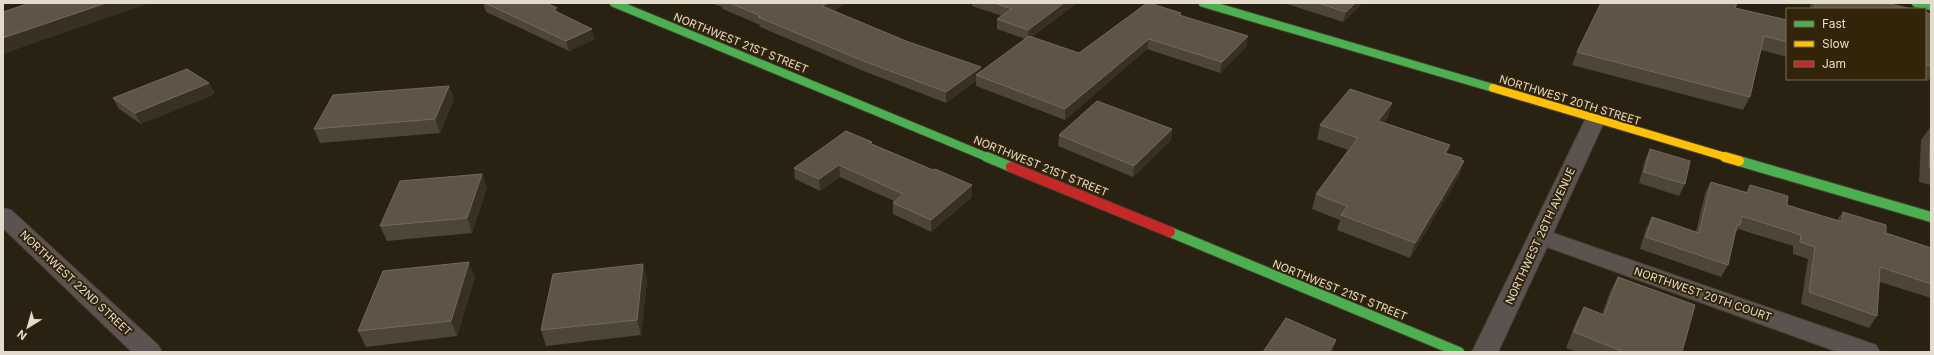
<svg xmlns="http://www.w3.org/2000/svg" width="1934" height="355" font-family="Inter,sans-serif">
  <rect width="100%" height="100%" fill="#292112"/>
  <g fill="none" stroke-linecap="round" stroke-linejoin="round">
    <defs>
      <g id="street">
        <path d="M1595 114 1602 116 1605 120 1553 233 1876 345 1880 352H1838L1547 247 1498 352H1472L1585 120 1588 116Z"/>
        <path d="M3 208 11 210 158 345 162 352H132L3 228Z"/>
      </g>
      <g id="fast-far1">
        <path d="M614 3 989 158"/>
        <path d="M1203 3 1493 88"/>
        <path d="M1916 3 1931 6"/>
      </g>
      <g id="fast">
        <path d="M987 157 1011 167"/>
        <path d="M1739 161 1931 217"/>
        <path d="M1170 232 1459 352"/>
      </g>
      <path id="slow-far1" d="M1493 88 1729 158"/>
      <path id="slow" d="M1725 157 1739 161"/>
      <path id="jam" d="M1011 167 1170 232"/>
    </defs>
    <use href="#street" stroke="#453e31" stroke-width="2"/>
    <use href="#fast-far1" stroke="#453e31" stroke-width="10"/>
    <use href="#fast" stroke="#453e31" stroke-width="12"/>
    <use href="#slow-far1" stroke="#453e31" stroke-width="10"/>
    <use href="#slow" stroke="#453e31" stroke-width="12"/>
    <use href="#jam" stroke="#453e31" stroke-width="12"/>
    <use href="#street" fill="#5c5351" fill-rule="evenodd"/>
    <use href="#fast-far1" stroke="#4caf50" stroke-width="8"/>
    <use href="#fast" stroke="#4caf50" stroke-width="10"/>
    <use href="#slow-far1" stroke="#ffc107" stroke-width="8"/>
    <use href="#slow" stroke="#ffc107" stroke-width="10"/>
    <use href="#jam" stroke="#c62828" stroke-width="10"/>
  </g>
  <g fill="#4d4535">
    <path d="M483 3H546L595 39 569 51 486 12Z"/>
    <path d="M711 3H846L833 11 981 72 1025 39 997 29V19L1002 16 972 6V3H1074L1073 6 1032 37 1079 53 1181 13V15L1247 46 1220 73 1147 49 1065 120 976 86V81L946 103 861 70 760 27V25L723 9 722 7Z"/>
    <path d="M1284 3H1361L1360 6 1343 22Z"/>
    <path d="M1601 3H1737L1735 8 1787 20V57L1761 50 1750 97 1743 110 1572 65 1577 52Z"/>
    <path d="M1811 3H1886L1912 9H1809Z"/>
    <path d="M1925 12 1931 14V77L1928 81 1921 79H1925Z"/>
    <path d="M209 83 215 94 141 124 119 109 113 98Z"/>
    <path d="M449 86 454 99 440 133 320 143 314 129Z"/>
    <path d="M1392 103 1388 117 1384 122 1450 145 1447 154 1464 161 1459 176 1410 258 1337 230 1340 220 1312 209 1316 194 1348 150 1317 139 1320 125Z"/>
    <path d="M1931 126V185L1919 182 1921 140Z"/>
    <path d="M1172 129 1171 140 1133 177 1058 146 1059 135Z"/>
    <path d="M872 142V144L933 170 972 185V197L931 232 893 214V203L894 201 840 177 820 191 795 179 794 168Z"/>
    <path d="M1650 149 1685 184 1679 196 1639 183 1645 160Z"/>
    <path d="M482 174 487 188 472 233 387 241 380 226Z"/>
    <path d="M1711 182 1746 192 1750 185 1787 205 1837 220 1843 212 1886 233 1931 248V298L1880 282 1877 316 1869 328 1801 304 1808 259 1793 254V246L1738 229 1735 234 1728 265 1721 277 1640 249 1646 229 1652 217 1696 232 1705 193Z"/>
    <path d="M475 277 457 336 366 347 358 331Z"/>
    <path d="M1618 277 1682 352H1577L1566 348 1576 322 1584 307 1602 314 1610 292Z"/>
    <path d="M647 280 641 335 546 346 541 330Z"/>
  </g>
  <g fill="#383020">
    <path d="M106 3H150L3 54V38Z"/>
    <path d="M828 3H846L823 16 822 6Z"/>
    <path d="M1064 3H1074L1073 6 1028 40V30Z"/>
    <path d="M1355 3H1361L1360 6 1343 22 1346 12Z"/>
    <path d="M557 8 559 18 553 10Z"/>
    <path d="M592 29 595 39 569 51 566 41Z"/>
    <path d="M1248 36 1247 46 1220 73 1222 62Z"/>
    <path d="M1149 39 1147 49 1065 120V109Z"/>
    <path d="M981 67V77L976 75V81L946 103V92Z"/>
    <path d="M209 83 215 94 141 124 135 113Z"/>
    <path d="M449 86 454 99 440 133 435 119Z"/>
    <path d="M1392 103 1388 117 1374 135 1378 121Z"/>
    <path d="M1172 129 1171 140 1133 177 1134 166Z"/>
    <path d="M1450 145 1446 159 1445 153Z"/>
    <path d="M1464 161 1459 176 1410 258 1415 243Z"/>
    <path d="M839 165 840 177 820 191 819 179Z"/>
    <path d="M482 174 487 188 472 233 467 218Z"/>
    <path d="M972 185V197L931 232V220Z"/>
    <path d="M469 262 475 277 457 336 451 321Z"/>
    <path d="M643 264 647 280 641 335 637 320Z"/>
    <path d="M1336 340 1333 352H1329Z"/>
  </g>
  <g fill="#5e5546" stroke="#736a5b">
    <path d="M30 3H106L3 38V12Z"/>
    <path d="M485 3H546L557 8 553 10 592 29 566 41Z"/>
    <path d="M730 3H828L822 6 906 41 981 67 946 92 861 60 758 17 761 16Z"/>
    <path d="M994 3H1064L1028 30 997 19 1012 9Z"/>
    <path d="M1147 3H1149L1181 13 1179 15 1248 36 1222 62 1149 39 1065 109 976 75 1029 36 1079 53Z"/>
    <path d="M1318 3H1355L1346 12Z"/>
    <path d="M1601 3H1737L1735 8 1787 20V42L1764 36 1750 97 1577 52Z"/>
    <path d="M1815 3H1886L1912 9H1814Z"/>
    <path d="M1925 12 1931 14V66L1925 65Z"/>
    <path d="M187 69 209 83 135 113 113 98Z"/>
    <path d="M449 86 435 119 314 129 333 95Z"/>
    <path d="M1350 89 1392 103 1378 121 1450 145 1445 153 1462 158 1461 160 1464 161 1415 243 1341 215 1347 206 1316 194 1358 138 1320 125Z"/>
    <path d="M1097 101 1172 129 1134 166 1059 135Z"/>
    <path d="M1931 126V168L1929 167Z"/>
    <path d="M846 131 872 142 869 143 933 170 935 169 972 185 931 220 893 203 903 194 839 165 819 179 794 168Z"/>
    <path d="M1650 149 1690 161 1685 184 1644 172Z"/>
    <path d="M482 174 467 218 380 226 400 181Z"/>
    <path d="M1711 182 1748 193 1750 185 1788 196 1787 205 1842 222 1843 212 1886 225V233L1931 248V284L1880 267 1877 316 1809 292 1815 247 1800 242 1801 235 1742 216 1740 225H1737L1728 265 1646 237 1652 217 1699 233Z"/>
    <path d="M469 262 451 321 358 331 383 271Z"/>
    <path d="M643 264 637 320 541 330 553 274Z"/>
    <path d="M1618 277 1695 305 1682 352H1624L1574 332 1584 307 1604 315Z"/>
    <path d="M1286 318 1336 340 1329 352H1263Z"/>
  </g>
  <g text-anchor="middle" stroke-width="4" stroke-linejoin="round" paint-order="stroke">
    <g font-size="11" fill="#e4dbcc" stroke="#322409">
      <text transform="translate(741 43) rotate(22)" y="4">NORTHWEST 21ST STREET</text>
      <text transform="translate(1570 100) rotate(17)" y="4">NORTHWEST 20TH STREET</text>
      <text transform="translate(1041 166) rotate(22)" y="4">NORTHWEST 21ST STREET</text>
      <text transform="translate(1540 236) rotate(-65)" y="4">NORTHWEST 26TH AVENUE</text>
      <text transform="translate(76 283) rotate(43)" y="4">NORTHWEST 22ND STREET</text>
      <text transform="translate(1340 290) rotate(22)" y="4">NORTHWEST 21ST STREET</text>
      <text transform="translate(1703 294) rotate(19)" y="4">NORTHWEST 20TH COURT</text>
    </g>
  </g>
  <rect width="1934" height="355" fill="none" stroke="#e4dbcc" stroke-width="8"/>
  <rect x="1786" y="8" width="140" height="72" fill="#322409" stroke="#796d57"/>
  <rect x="1794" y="21" width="20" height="6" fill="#4caf50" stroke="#796d57"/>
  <text x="1822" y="28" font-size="12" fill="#e4dbcc">Fast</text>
  <rect x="1794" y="41" width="20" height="6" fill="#ffc107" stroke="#796d57"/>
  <text x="1822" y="48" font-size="12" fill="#e4dbcc">Slow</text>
  <rect x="1794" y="61" width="20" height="6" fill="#c62828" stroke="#796d57"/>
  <text x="1822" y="68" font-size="12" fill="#e4dbcc">Jam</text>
  <g transform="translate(28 327) rotate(217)" stroke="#322409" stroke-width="3" paint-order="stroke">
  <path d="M0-3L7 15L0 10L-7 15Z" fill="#e4dbcc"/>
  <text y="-6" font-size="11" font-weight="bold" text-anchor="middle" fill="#e4dbcc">N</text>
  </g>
</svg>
